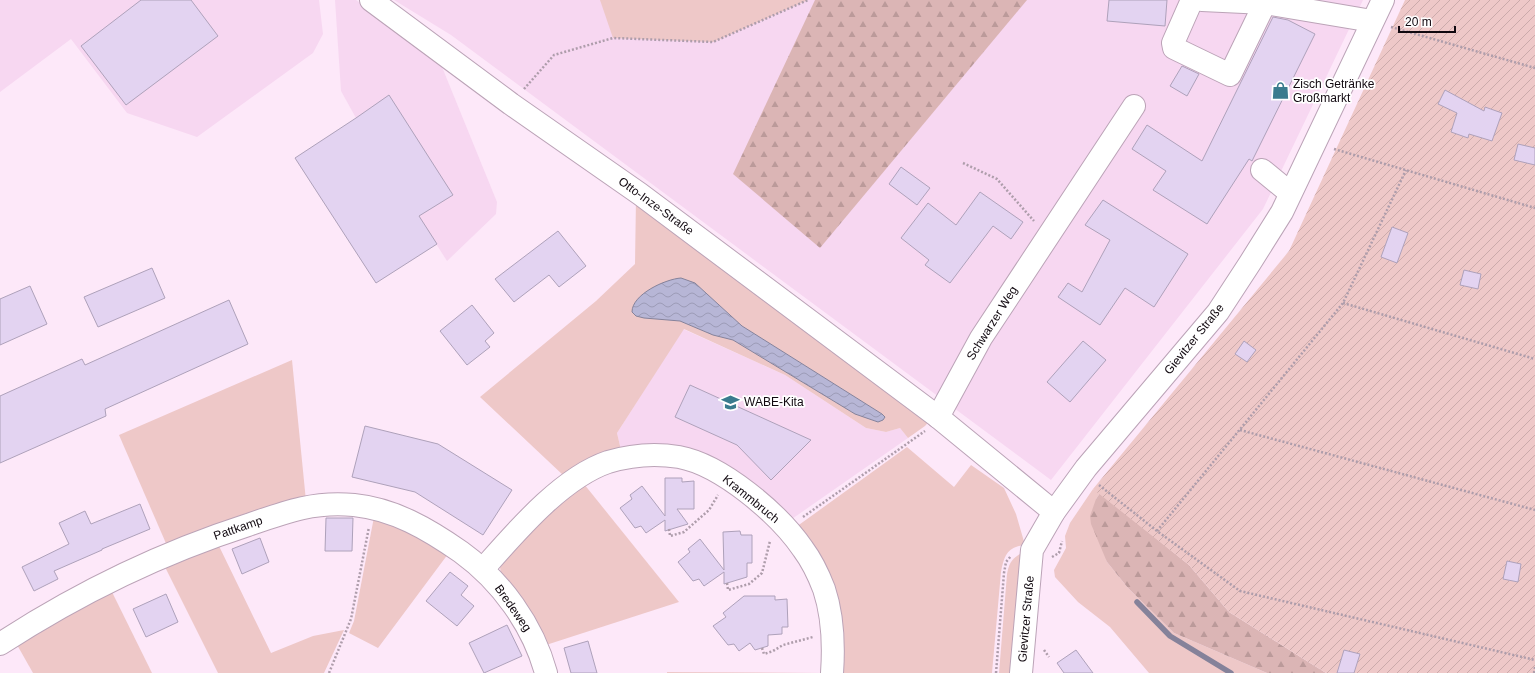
<svg xmlns="http://www.w3.org/2000/svg" width="1535" height="673" font-family="Arial,sans-serif">
  <defs>
    <pattern id="forest-firs" width="22" height="20" patternUnits="userSpaceOnUse"><rect width="22" height="20" fill="#dbb5b5"/><path d="M5 1l3.5 6h-7zM16 11l3.5 6h-7z" fill="#bb9a9a"/></pattern>
    <pattern id="garden-furrows" width="10" height="10" patternUnits="userSpaceOnUse"><rect width="10" height="10" fill="#eec8c8"/><path d="M-1 1l2-2M0 10L10 0M9 11l2-2" fill="none" stroke="#cbaaab"/></pattern>
    <pattern id="water-waves" width="16" height="10" patternUnits="userSpaceOnUse"><rect width="16" height="10" fill="#b7b6d6"/><path d="M0 5q4-4 8 0t8 0" fill="none" stroke="#9c9bb6"/></pattern>
  </defs>
  <rect width="100%" height="100%" fill="#fde8f9"/>
  <g fill="#f7d7f1">
    <path d="M0 0H319L323 34 313 53 197 137 127 113 71 39 0 92Z"/>
    <path d="M335 0H356L440 62 497 202 496 214 447 261 356 118 341 91Z"/>
    <path d="M394 0H1363L1263 209 1051 480 451 35Z"/>
    <path d="M683 329 785 375 866 428 886 432 900 428 908 438 789 521 732 473 621 450 617 433Z"/>
  </g>
  <g fill="#eec8c8" fill-rule="evenodd">
    <path d="M600 0H808L713 42 613 38Z"/>
    <path d="M636 199 931 419 925 426 908 438 900 428 886 432 866 428 785 375 684 329 617 433 621 450 564 476 480 397 596 301 635 264ZM695 283 742 326 882 414 885 417 883 420 878 422 855 414 733 340 713 335 680 321 644 318Z"/>
    <path d="M292 360 306 501 168 548 119 435Z"/>
    <path d="M907 447 954 487 971 465 1004 488 1016 514 1025 545C1007 547 1004 556 1001 572L992 673H841L796 527Z"/>
    <path d="M584 484 679 602 546 645 501 574 500 567 504 559 551 509Z"/>
    <path d="M1093 489 1100 493 1096 499 1107 562 1128 588 1174 633 1267 673H1149L1110 627 1078 602 1055 577 1054 570 1066 548 1065 536 1070 523Z"/>
    <path d="M374 517 408 529 448 554 378 648 349 633 354 621Z"/>
    <path d="M218 544 271 653 313 636 344 630 324 673H218L164 565Z"/>
    <path d="M1022 553 1013 673H999L1007 574C1009 563 1012 558 1022 553Z"/>
    <path d="M111 590 152 673H33L16 643Z"/>
    <path d="M667 672 824 673H667Z"/>
  </g>
  <g fill="url(#forest-firs)">
    <path d="M815 0H1027L820 248 733 174Z"/>
    <path d="M1100 493 1189 565 1229 612 1326 673H1267L1174 633 1128 588 1107 562 1091 524 1090 516 1096 499Z"/>
  </g>
  <path fill="url(#garden-furrows)" d="M1405 0H1535V673H1326L1229 612 1189 565 1093 489 1289 251Z"/>
  <path fill="url(#water-waves)" stroke="#85829a" d="M681 278 695 283 742 326 882 414 885 417 883 420 878 422 855 414 733 340 713 335 680 321 644 318 636 316 632 312C632 294 666 279 681 278Z"/>
  <g fill="none" stroke-linecap="round" stroke-linejoin="round">
    <path stroke="#85829a" stroke-width="5.5" d="M1137 602 1170 636 1231 673"/>
  </g>
  <g fill="#e3d3f1" stroke="#aea1ba">
    <path d="M141 0H191L218 36 126 105 81 46Z"/>
    <path d="M1109 0H1167L1165 26 1107 21Z"/>
    <path d="M1273 17 1288 20 1315 34 1252 161 1249 159 1207 224 1153 190 1166 171 1132 149 1147 125 1202 161Z"/>
    <path d="M1182 66 1199 74 1187 96 1170 86Z"/>
    <path d="M1445 90 1484 111 1485 107 1502 113 1492 141 1469 134 1468 138 1451 132 1457 113 1438 104Z"/>
    <path d="M389 95 453 195 419 216 437 244 376 283 295 158 356 118Z"/>
    <path d="M1518 144 1535 148V165L1514 160Z"/>
    <path d="M901 167 930 188 917 205 889 184Z"/>
    <path d="M980 192 1023 222 1011 239 993 226 950 283 925 265 929 260 901 238 928 203 956 225Z"/>
    <path d="M1103 200 1188 254 1154 307 1125 288 1100 325 1058 297 1068 283 1082 292 1110 240 1085 225Z"/>
    <path d="M1392 227 1408 233 1397 263 1381 257Z"/>
    <path d="M558 231 586 266 559 287 549 275 514 302 495 279Z"/>
    <path d="M152 268 165 298 98 327 84 297Z"/>
    <path d="M1464 270 1481 274 1478 289 1460 285Z"/>
    <path d="M30 286 47 324 0 345V299Z"/>
    <path d="M229 300 248 344 105 409 106 416 0 463V396L82 359 85 365Z"/>
    <path d="M472 305 494 333 485 341 490 347 467 365 440 331Z"/>
    <path d="M1083 341 1106 360 1070 402 1047 382Z"/>
    <path d="M1244 341 1256 350 1247 362 1235 354Z"/>
    <path d="M690 385 811 440 771 480 737 445 675 417Z"/>
    <path d="M365 426 438 444 512 490 483 535 415 492 352 477Z"/>
    <path d="M665 478H682V482L694 481V509H677L688 524 665 531V520L646 533 641 526 635 528 620 508 632 499 630 495 642 486 665 516Z"/>
    <path d="M140 504 150 529 102 549V550L54 571 58 579 34 591 22 567 69 544 59 523 85 511 91 524Z"/>
    <path d="M326 518H353L352 551H325Z"/>
    <path d="M740 531 741 535H752V563H747V577L724 584V572L704 586 699 579 693 581 678 562 690 552 688 549 700 539 724 570 723 532Z"/>
    <path d="M260 538 269 562 242 574 232 549Z"/>
    <path d="M1507 561 1521 564 1518 582 1503 579Z"/>
    <path d="M450 572 468 586 461 595 474 606 457 626 426 601Z"/>
    <path d="M166 594 178 622 146 637 133 609Z"/>
    <path d="M744 596H775V600L787 599 788 627H782V634L768 635V646L755 650 750 643 739 651 734 644 728 645 713 626 726 617 723 613Z"/>
    <path d="M507 625 522 656 484 673 469 643Z"/>
    <path d="M588 641 597 673H571L564 648Z"/>
    <path d="M1076 650 1093 673H1064L1057 663Z"/>
    <path d="M1344 650 1360 654 1354 673H1337Z"/>
  </g>
  <g fill="none" stroke-linecap="round" stroke-linejoin="round">
    <defs>
      <g id="minor">
        <path d="M371 0 511 104 640 194 938 417 1054 512"/>
        <path d="M1192 0 1173 43 1174 48 1230 75 1265 3"/>
        <path d="M1202 0 1265 3 1372 21"/>
        <path d="M1262 170 1290 193"/>
        <path d="M938 417 981 338 1134 106"/>
        <path d="M483 569C515 533 561 478 608 462 631 455 655 453 679 457 722 465 779 514 803 549 812 561 819 576 824 589 833 616 834 645 832 673"/>
        <path d="M0 644C77 594 161 553 248 525 285 512 314 501 354 505 394 509 428 529 461 552 501 581 533 625 546 673"/>
      </g>
      <path id="major" d="M1021 673 1032 550 1054 512 1086 468 1218 312 1250 263 1282 212 1383 0"/>
    </defs>
    <use href="#minor" stroke="#bba3b7" stroke-width="24"/>
    <use href="#major" stroke="#bba3b7" stroke-width="24"/>
    <g stroke="#ae9dab" stroke-width="2.5" stroke-dasharray="2 2" stroke-linecap="butt">
      <path d="M1391 27 1535 68"/>
      <path d="M524 89 554 55 613 38 713 42 808 0"/>
      <path d="M1334 149 1535 208"/>
      <path d="M963 163 997 179 1034 221"/>
      <path d="M1343 303 1535 359"/>
      <path d="M1240 430 1535 510"/>
      <path d="M1099 485 1157 531 1240 591 1535 660"/>
      <path d="M803 517 925 431"/>
      <path d="M669 529 670 536 684 532 709 510 718 495"/>
      <path d="M1157 531 1343 303 1406 170"/>
      <path d="M1052 557 1059 553 1062 541"/>
      <path d="M727 583 728 590 749 584 762 573 770 541"/>
      <path d="M762 648 764 654 773 651 783 645 813 637"/>
      <path d="M1044 650 1049 657"/>
      <path d="M329 673 351 619 369 527"/>
      <path d="M996 673 1004 573 1006 562 1011 556"/>
      <path d="M1534 673 1535 667"/>
    </g>
    <use href="#minor" stroke="#fff" stroke-width="22"/>
    <use href="#major" stroke="#fff" stroke-width="22"/>
  </g>
  <defs>
    <symbol id="shop-bare" viewBox="-9 -9 18 18"><path d="M-5-2.5h2.3a2.7 3.5 0 0 1 5.4 0H5L5.5 6h-11ZM-1.5-2.5h3a1.5 2.3 0 0 0-3 0Z" fill="#3a7b8e" stroke="#fff" stroke-width="2.5" paint-order="stroke"/></symbol>
    <symbol id="school-bare" viewBox="-9 -9 18 18"><path d="M0-5L7-2L0 1L-7-2ZM-4 1L0 2.5L4 1V4Q0 6-4 4Z" fill="#3a7b8e" stroke="#fff" stroke-width="2.5" paint-order="stroke"/></symbol>
  </defs>
  <g fill-rule="evenodd">
    <use href="#shop-bare" x="1268" y="78" width="25" height="25"/>
    <use href="#school-bare" x="718" y="390" width="25" height="25"/>
  </g>
  <g text-anchor="middle" stroke-width="3.5" stroke-linejoin="round" paint-order="stroke">
    <g font-size="12" fill="#10080f" stroke="#fff" text-anchor="start">
      <text x="1293" y="88">Zisch Getränke<tspan x="1293" dy="14">Großmarkt</tspan></text>
      <text x="744" y="406">WABE-Kita</text>
    </g>
    <g font-size="12" fill="#10080f" stroke="#fff">
      <text transform="translate(656 206) rotate(36)" y="4">Otto-Inze-Straße</text>
      <text transform="translate(992 323) rotate(-58)" y="4">Schwarzer Weg</text>
      <text transform="translate(1194 339) rotate(-51)" y="4">Gievitzer Straße</text>
      <text transform="translate(751 499) rotate(39)" y="4">Krammbruch</text>
      <text transform="translate(238 528) rotate(-19)" y="4">Pattkamp</text>
      <text transform="translate(513 608) rotate(55)" y="4">Bredeweg</text>
      <text transform="translate(1026 619) rotate(-85)" y="4">Gievitzer Straße</text>
    </g>
  </g>
  <path d="M1399 26v6h56v-6" fill="none" stroke="#10080f" stroke-width="2"/>
  <text x="1405" y="26" font-size="12" fill="#10080f" stroke="#ffffff" stroke-width="3" paint-order="stroke">20 m</text>
</svg>
